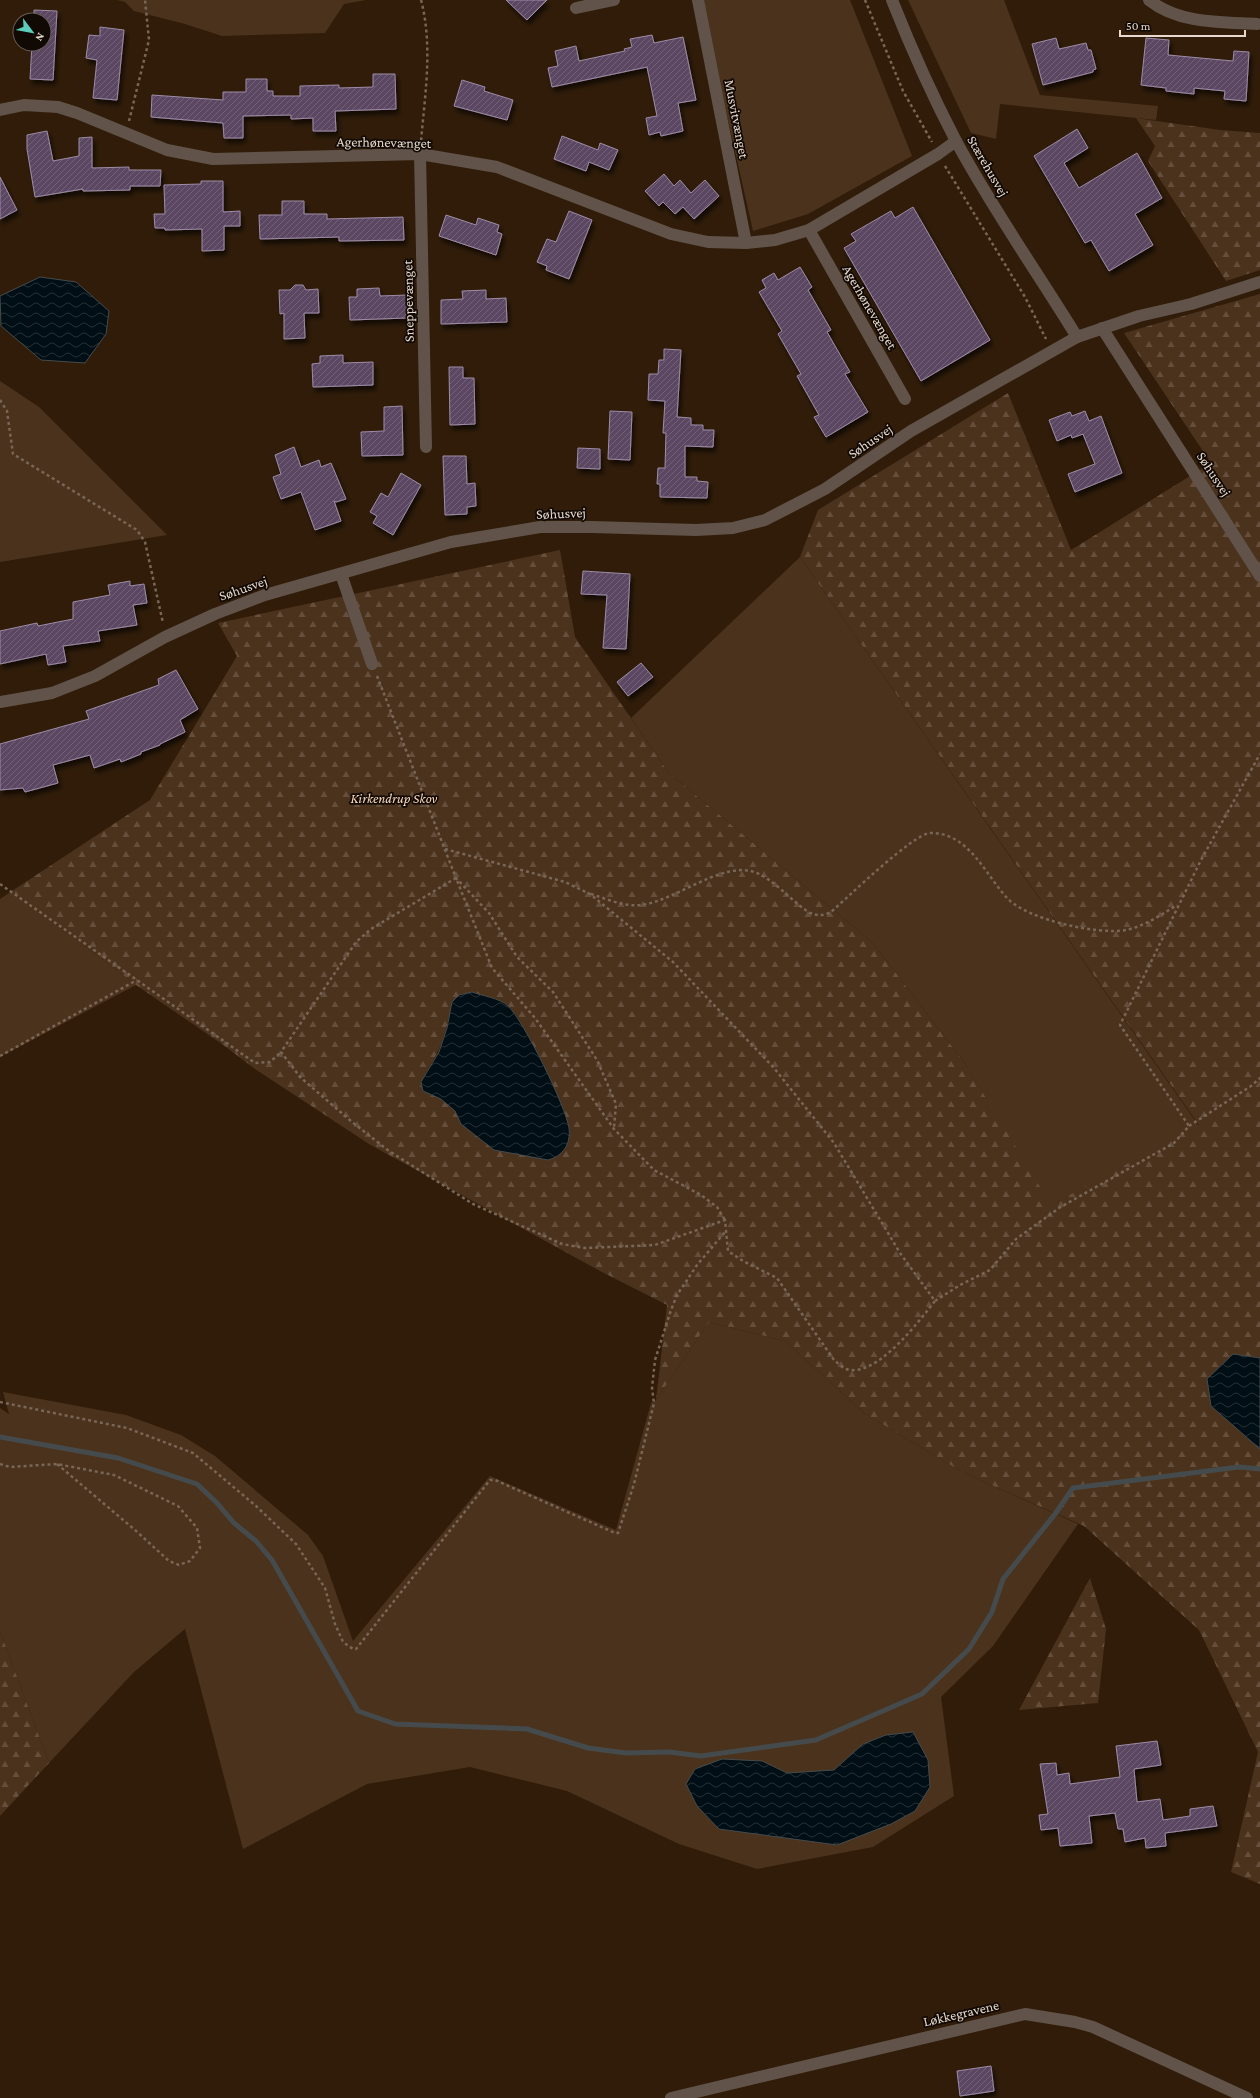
<svg xmlns="http://www.w3.org/2000/svg" width="1260" height="2098" font-family="'Crimson Pro',serif">
  <defs>
    <pattern id="forest-firs" width="22" height="20" patternUnits="userSpaceOnUse"><rect width="22" height="20" fill="#4b321c"/><path d="M5 1l3.5 6h-7zM16 11l3.5 6h-7z" fill="#654f3c"/></pattern>
    <pattern id="water-waves" width="16" height="10" patternUnits="userSpaceOnUse"><rect width="16" height="10" fill="#000e15"/><path d="M0 5q4-4 8 0t8 0" fill="none" stroke="#253036"/></pattern>
    <pattern id="building-hatch" width="6" height="6" patternUnits="userSpaceOnUse"><rect width="6" height="6" fill="#5b4764"/><path d="M-1 1l2-2M0 6l6-6M5 7l2-2" fill="none" stroke="#736179"/></pattern>
    <filter id="shadow"><feDropShadow dx="2.5" dy="4.5" stdDeviation="2" flood-color="#0009"/></filter>
  </defs>
  <rect width="100%" height="100%" fill="#301c09"/>
  <g fill="#4b321c">
    <path d="M117 0H366L344 4 325 33 222 36 185 24 134 11 125 2Z"/>
    <path d="M701 0H850L912 156 808 214 753 231Z"/>
    <path d="M908 0H1004L1040 95 1158 106 1156 120 1000 104 996 139 971 133Z"/>
    <path d="M0 381 39 407 167 535 0 562Z"/>
    <path d="M800 557 1199 1126 1050 1206 964 1062 873 943 668 772 631 718Z"/>
    <path d="M12 891 136 985 0 1057V899Z"/>
    <path d="M709 1322 785 1341 864 1413 962 1472 1078 1524 993 1646 941 1697 954 1796 873 1847 757 1869 679 1844 567 1791 470 1767 367 1784 243 1849 185 1629 134 1672 49 1763 0 1631V1408L9 1414 3 1392 126 1415 181 1435 215 1456 308 1535 323 1556 353 1641 490 1476 616 1530 651 1403 656 1400Z"/>
  </g>
  <g fill="url(#forest-firs)" fill-rule="evenodd">
    <path d="M1136 118 1220 130 1260 133V270L1226 281 1148 161 1155 146Z"/>
    <path d="M1260 294V1358L1233 1354 1211 1406 1260 1449V1884L1231 1872 1258 1752 1199 1630 1084 1526 962 1472 864 1413 785 1341 709 1322 656 1400 667 1305 600 1271 369 1144 255 1069 222 1044 136 985 12 891 150 800 237 656 218 623 560 550 575 637 668 772 873 943 964 1062 1051 1205 1199 1125 800 557 818 510 1008 393 1071 550 1211 463 1124 333ZM472 992 507 1005 517 1016 564 1110 461 1124 455 1111 441 1099 425 1074C442 1048 446 1033 452 1002Z"/>
    <path d="M1090 1578 1106 1629 1098 1703 1019 1710Z"/>
    <path d="M0 1631 49 1763 0 1816Z"/>
  </g>
  <g fill="url(#water-waves)" stroke="#454b4c">
    <path d="M40 277 76 282 109 311 106 334 85 363 41 360 1 326 0 296Z"/>
    <path d="M472 992C482 996 500 998 508 1006 524 1021 566 1107 569 1128 571 1144 563 1156 548 1160L494 1150 461 1124 455 1111 441 1099 423 1091 421 1082 439 1052 447 1028 452 1002 459 995Z"/>
    <path d="M1233 1354 1260 1358V1449L1211 1406 1207 1379Z"/>
    <path d="M913 1732 928 1760 930 1787 915 1811 891 1824 837 1845 719 1829 697 1806 686 1784 695 1769 722 1759 762 1761 787 1773 834 1770 863 1744 886 1735Z"/>
  </g>
  <g fill="none" stroke-linecap="round" stroke-linejoin="round">
    <path stroke="#454b4c" stroke-width="5" d="M0 1437 118 1458 197 1484 217 1503 234 1523 256 1541 272 1560 358 1711 395 1724 527 1729 588 1748 626 1753 669 1752 701 1756 816 1740 922 1694 969 1649 992 1612 1003 1579 1055 1514 1073 1488 1239 1467 1260 1469"/>
  </g>
  <g fill="url(#building-hatch)" stroke="#9e8ca7" filter="url(#shadow)">
    <path d="M506 0H547L527 20Z"/>
    <path d="M34 10 57 11 53 80 30 79 32 44H44V20H34Z"/>
    <path d="M100 27 124 30 117 100 93 98 97 60 86 58 89 35 100 36Z"/>
    <path d="M652 35 654 43 683 37 696 100 678 103 683 131 661 136 660 132 649 135 646 118 657 116 647 67 552 87 548 68 558 66 555 51 576 46 579 61 625 51 624 49 632 47 630 39Z"/>
    <path d="M1056 38 1059 49 1086 43 1088 50H1091L1096 69 1093 70V72L1043 85 1032 44Z"/>
    <path d="M1146 38 1169 40 1168 55 1233 61 1234 51 1249 52 1246 101 1224 99 1225 91 1194 88V94L1166 91V88L1141 85Z"/>
    <path d="M373 74H395L396 109 335 111 336 131H313V118L291 119V115L243 116V138H224L223 123 151 117 152 95 223 100V92H246V79H267V91H273V96H300V86L339 85V88L373 87Z"/>
    <path d="M462 80 485 87 484 91 513 100 507 120 454 106Z"/>
    <path d="M1077 129 1088 148 1064 163 1079 188 1137 153 1162 198 1135 214 1153 245 1109 271 1091 240 1085 243 1034 156Z"/>
    <path d="M47 131 53 161 79 156V138L92 137V168L129 167V170H161L160 186H130V190L83 191V189L35 197 27 149V135Z"/>
    <path d="M562 136 598 150 600 143 618 150 609 170 589 162 586 171 554 159Z"/>
    <path d="M664 174 674 186 680 180 691 193 705 180 719 196 694 219 683 207 675 214 663 202 659 206 645 191Z"/>
    <path d="M0 177 17 210 0 219Z"/>
    <path d="M201 181H223V212L240 211V226H224V250L202 251V229L165 230V228H155L154 214H165L164 185 201 184Z"/>
    <path d="M282 201H304V214H327V219L403 217 404 240 339 241V237L260 239 259 215H282Z"/>
    <path d="M913 207 990 340 921 381 844 248 856 241 851 234 891 211 895 218Z"/>
    <path d="M569 211 592 220 569 279 546 270 547 266 537 262 547 239 556 242Z"/>
    <path d="M446 215 476 225 478 218 499 225 497 232 502 234 496 255 439 236Z"/>
    <path d="M800 267 812 287 808 290 831 330 827 332 850 372 845 374 868 412 826 437 814 417 819 415 797 376 801 374 778 334 782 331 759 292 766 288 762 280 774 273 778 280Z"/>
    <path d="M295 285H303L306 290 318 289 319 313H304L305 338 284 339V313L280 314 279 290H290Z"/>
    <path d="M379 288 380 296 407 295V318L350 320 349 297H357V289Z"/>
    <path d="M486 290V299L506 298 507 322 441 324V300L463 299 462 291Z"/>
    <path d="M664 349 681 350 677 417 691 418V425H703V430H714L713 447 685 446V477H697V481L708 482 707 498 660 497V484H657L658 468H665L666 433H663L665 401 648 400 649 374H658L659 360H664Z"/>
    <path d="M343 355V363L373 362V385L313 387 312 364 320 363V356Z"/>
    <path d="M449 367H463V378H474L475 424 450 425Z"/>
    <path d="M402 406 403 455 362 456 361 432 384 431V407Z"/>
    <path d="M610 411 632 412 630 460 608 459Z"/>
    <path d="M1085 411 1089 421 1101 416 1122 473 1075 492 1068 474 1095 464 1083 434 1072 438 1071 435 1057 441 1049 420 1070 412 1072 416Z"/>
    <path d="M294 447 301 467 319 460 321 467 331 463 346 499 336 502 334 501 341 521 315 530 301 492 281 499 273 477 281 474 275 455Z"/>
    <path d="M578 448 600 449V469L577 468Z"/>
    <path d="M443 456H466L467 484 475 483 476 506 467 507V514L445 515Z"/>
    <path d="M401 473 421 485 393 535 373 523 377 516 370 512 381 493 388 497Z"/>
    <path d="M583 571 630 574 626 649 603 648 607 595 581 594Z"/>
    <path d="M130 581V586L144 584 147 603 133 605 137 625 98 631 100 641 63 646 66 662 48 665 46 654 0 664V631L37 623 38 626 73 619V602L110 595 108 585Z"/>
    <path d="M641 663 653 677 628 696 617 682Z"/>
    <path d="M176 670 198 709 180 720 185 732 160 744V745L141 752V754L121 762 120 759 94 768 90 755 53 765 58 783 25 792 23 788 0 790V744L89 719 86 711 159 685 158 679Z"/>
    <path d="M1157 1741 1161 1765 1134 1769 1137 1802 1160 1799 1163 1820 1190 1816V1809L1213 1806 1217 1826 1165 1833 1166 1846 1146 1848 1145 1838 1125 1842 1123 1829H1118L1115 1813 1089 1816 1092 1843 1060 1846 1058 1828 1041 1830 1039 1815 1048 1814 1040 1764 1056 1763 1057 1775 1069 1773 1070 1784 1120 1777 1116 1746Z"/>
    <path d="M991 2066 994 2091 960 2096 957 2071Z"/>
  </g>
  <g fill="none" stroke-linecap="round" stroke-linejoin="round">
    <g stroke="#786657" stroke-width="2.5" stroke-dasharray="3 3" stroke-linecap="butt">
      <path d="M421 0C433 45 425 95 421 141"/>
      <path d="M865 0 903 91 932 142"/>
      <path d="M129 121 149 40 145 0"/>
      <path d="M945 166 1025 297 1046 339"/>
      <path d="M0 400 7 411 13 454 137 530 145 542 163 623"/>
      <path d="M377 676 456 878 489 913 517 957 553 992 597 1060 616 1104 614 1128"/>
      <path d="M445 849 565 882 590 894 673 962 774 1068 834 1143 900 1253 935 1301C919 1321 876 1379 846 1369 842 1368 837 1362 834 1360L777 1278 743 1261 728 1251 725 1220 655 1245 585 1248 562 1244 473 1204 389 1151 352 1122 300 1077 281 1052 356 942 371 929 456 878 492 968 535 1018 614 1129 654 1170 701 1195 717 1207 725 1220"/>
      <path d="M0 884 255 1063 270 1062 281 1052"/>
      <path d="M591 894C607 899 624 907 641 905 675 901 722 861 754 872 773 878 792 902 810 913 818 916 823 916 831 912 847 898 913 834 930 833 969 832 986 876 1008 899 1029 920 1098 935 1126 930 1145 926 1161 915 1177 905"/>
      <path d="M0 1056 137 980"/>
      <path d="M1189 1126 1251 1086 1260 1078"/>
      <path d="M935 1301 960 1285 990 1270 1016 1239 1059 1208 1174 1143 1189 1126 1120 1025 1201 860 1260 754"/>
      <path d="M0 1402 127 1428 193 1453 256 1506 296 1544 325 1588 335 1624 343 1642 353 1649H356L490 1480H495L615 1533H618L634 1484 654 1403 652 1388 655 1360 671 1310 677 1295 697 1265 725 1232"/>
      <path d="M0 1464 10 1467 57 1464 114 1475 178 1506 197 1528 200 1548 190 1561 179 1565 169 1561 135 1530 57 1464"/>
    </g>
    <g stroke="#615349" stroke-width="12">
      <path d="M698 0 746 243"/>
      <path d="M892 0C911 48 932 95 956 141 992 208 1037 272 1077 337"/>
      <path d="M1149 0C1179 24 1221 22 1257 24"/>
      <path d="M576 8 614 0"/>
      <path d="M0 110 24 105 58 107 77 113 167 150 213 159 420 154 497 167 671 234 708 242 746 243 775 240 809 230 938 154 956 141"/>
      <path d="M420 154 426 447"/>
      <path d="M809 230 905 399"/>
      <path d="M1102 328 1260 576"/>
      <path d="M341 574 372 664"/>
      <path d="M0 702 52 693 95 676 165 637 215 614 265 595 451 542 540 527H592L696 530 733 528 765 520 825 489 911 431 1077 337 1139 316 1191 304 1260 282"/>
      <path d="M671 2098 1025 2014 1075 2022 1093 2027 1247 2098"/>
    </g>
  </g>
  <g text-anchor="middle" stroke-width="3.5" stroke-linejoin="round" paint-order="stroke">
    <g font-size="14" fill="#e7d9ce" stroke="#110903">
      <text transform="translate(737 119) rotate(79)" y="5">Musvitvænget</text>
      <text transform="translate(384 142) rotate(1)" y="5">Agerhønevænget</text>
      <text transform="translate(988 166) rotate(60)" y="5">Stærehusvej</text>
      <text transform="translate(408 301) rotate(-91)" y="5">Sneppevænget</text>
      <text transform="translate(870 307) rotate(60)" y="5">Agerhønevænget</text>
      <text transform="translate(870 441) rotate(-34)" y="5">Søhusvej</text>
      <text transform="translate(1214 474) rotate(57)" y="5">Søhusvej</text>
      <text transform="translate(561 513) rotate(-2)" y="5">Søhusvej</text>
      <text transform="translate(243 588) rotate(-19)" y="5">Søhusvej</text>
      <text transform="translate(961 2013) rotate(-13)" y="5">Løkkegravene</text>
    </g>
    <g font-size="14" font-style="italic" fill="#fadabf" stroke="#110903">
      <text x="394" y="803">Kirkendrup Skov</text>
    </g>
  </g>
  <g transform="translate(32 32) rotate(122)"><circle r="19" fill="#110903" stroke="#675c54"/>
  <path d="M0-3L7 15L0 10L-7 15Z" fill="#5bcebb"/>
  <text y="-6" font-size="11" font-weight="bold" text-anchor="middle" fill="#e7d9ce">N</text>
  </g>
  <path d="M1120 30v6h125v-6" fill="none" stroke="#e7d9ce" stroke-width="2"/>
  <text x="1126" y="30" font-size="12" fill="#e7d9ce" stroke="#110903" stroke-width="3" paint-order="stroke">50 m</text>
</svg>
